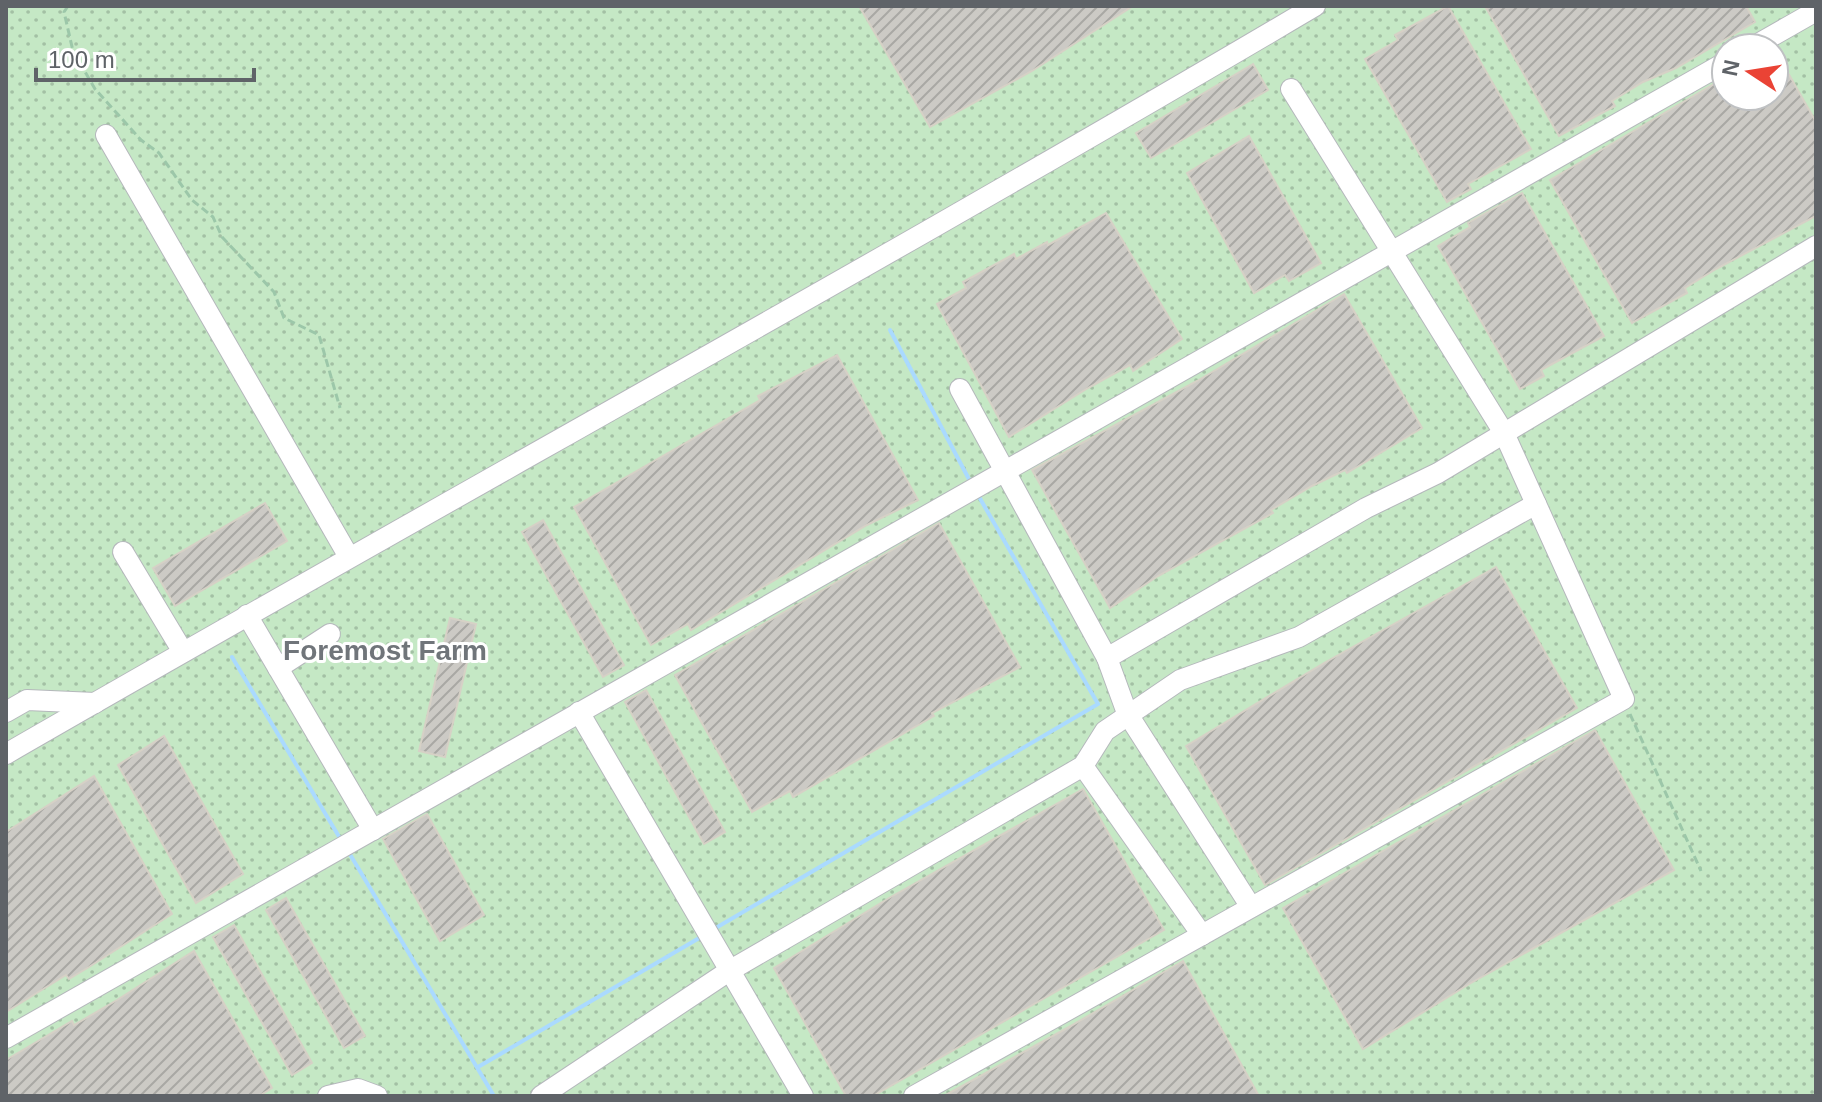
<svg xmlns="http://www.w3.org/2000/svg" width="1822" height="1102" font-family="Helvetica,sans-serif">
  <defs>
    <pattern id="park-dots" width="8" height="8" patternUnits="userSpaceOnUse" patternTransform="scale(2)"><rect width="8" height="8" fill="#c5e8c5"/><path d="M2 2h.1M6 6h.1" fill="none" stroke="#a3c0a4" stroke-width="1.8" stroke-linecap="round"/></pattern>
    <pattern id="building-hatch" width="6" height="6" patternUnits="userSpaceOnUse" patternTransform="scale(2)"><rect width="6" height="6" fill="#cccac5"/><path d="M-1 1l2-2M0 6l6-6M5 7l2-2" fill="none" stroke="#a9a8a4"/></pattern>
  </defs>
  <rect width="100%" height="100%" fill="#f1efe8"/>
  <path fill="url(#park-dots)" fill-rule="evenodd" d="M6 6H1816V1096H6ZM1726 48H1774V96H1726Z"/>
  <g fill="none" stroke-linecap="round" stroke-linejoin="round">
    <g stroke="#aadaff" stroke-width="4">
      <path d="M890 330 971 483"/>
      <path d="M232 657 341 840"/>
      <path d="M348 851 494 1096"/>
      <path d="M714 929 1098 704 978 495"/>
      <path d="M478 1067 701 937"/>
    </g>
  </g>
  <g fill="url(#building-hatch)" stroke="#d6d1c6" stroke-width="2">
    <path d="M859 6H1133L1032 71 930 127Z"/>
    <path d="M1448 6 1531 149 1468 184 1471 189 1447 202 1365 59 1398 40 1395 35Z"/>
    <path d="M1485 6H1746L1755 22 1676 68 1643 82 1612 101 1615 106 1559 136Z"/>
    <path d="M1775 50 1816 122V216L1716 269 1685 288 1687 293 1632 323 1550 180 1726 77V96H1774Z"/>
    <path d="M1253 64 1268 90 1151 158 1136 133Z"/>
    <path d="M1249 136 1321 263 1289 281 1285 275 1254 293 1187 173Z"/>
    <path d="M1522 193 1604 336 1541 370 1544 376 1520 389 1438 246 1470 227 1468 223Z"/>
    <path d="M1106 213 1182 339 1133 371 1130 365 1088 388 1009 437 937 304 966 288 963 282 1014 254 1016 259 1047 242 1048 245Z"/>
    <path d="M1344 294 1422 428 1347 473 1345 470 1312 486 1271 510 1273 513 1158 576 1110 608 1032 470 1197 381Z"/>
    <path d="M837 355 918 500 867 525 691 630 688 624 651 645 574 507 760 400 758 396Z"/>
    <path d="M265 503 287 541 175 606 153 568Z"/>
    <path d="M543 520 624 665 603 677 522 532Z"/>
    <path d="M939 523 1020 667 932 713 934 716 793 797 790 791 752 812 675 675Z"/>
    <path d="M1496 567 1577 708 1265 885 1186 746 1324 663Z"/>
    <path d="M450 618 476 624 445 757 419 751Z"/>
    <path d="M646 690 725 832 704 844 625 702Z"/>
    <path d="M1595 730 1674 870 1471 983 1363 1049 1283 908Z"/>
    <path d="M164 736 243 874 196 903 118 765Z"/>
    <path d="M94 776 172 914 89 967 69 979 66 975 6 1012V832Z"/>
    <path d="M1083 789 1164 930 873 1096H846L774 968 889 898Z"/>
    <path d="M427 814 484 915 440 941 383 839Z"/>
    <path d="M286 898 365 1036 344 1048 266 910Z"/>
    <path d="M234 925 312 1063 292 1075 213 937Z"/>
    <path d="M194 951 272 1088 259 1096H6V1060L72 1021 74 1025 117 1000Z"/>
    <path d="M1183 961 1259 1096H944L1069 1027Z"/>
  </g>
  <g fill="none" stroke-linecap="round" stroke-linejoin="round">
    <defs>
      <g id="minor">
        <path d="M1751 48 1816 11"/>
        <path d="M106 135 349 557"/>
        <path d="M960 389 1107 658 1127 713 1251 907"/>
        <path d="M123 552 183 652"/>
        <path d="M247 615 373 830"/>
        <path d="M1107 658 1366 508 1438 473 1816 246"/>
        <path d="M278 668 330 634"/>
        <path d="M6 712 27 700 95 703"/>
        <path d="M579 712 803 1096"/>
        <path d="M6 754C441 503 882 262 1315 6"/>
        <path d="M1083 766 1202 935"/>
        <path d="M6 1038 1726 62"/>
        <path d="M328 1096 358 1089 377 1096"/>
        <path d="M541 1096 729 971 1083 766 1105 731 1180 680 1299 637 1536 504"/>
        <path d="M914 1096 1624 699 1504 433 1291 89"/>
      </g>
    </defs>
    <use href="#minor" stroke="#b5b8bc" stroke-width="22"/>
    <g stroke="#9cc7a9" stroke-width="3" stroke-dasharray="8 4" stroke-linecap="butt">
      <path d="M68 6 64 12 73 51 95 89 141 140 159 153 192 200 213 217 222 237 274 292 284 318 319 335 340 408"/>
      <path d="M1630 714 1701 871"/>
    </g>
    <use href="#minor" stroke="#fff" stroke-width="20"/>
  </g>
  <g text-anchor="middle" stroke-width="6" stroke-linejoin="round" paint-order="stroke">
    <g font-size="28" font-weight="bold" fill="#70757a" stroke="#fff">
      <text x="385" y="660">Foremost Farm</text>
    </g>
  </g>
  <rect width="1822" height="1102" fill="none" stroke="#5f6368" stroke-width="16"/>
  <g transform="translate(1750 72) rotate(282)"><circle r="38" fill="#ffffff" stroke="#bfc1c3" stroke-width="2"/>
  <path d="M0-6L14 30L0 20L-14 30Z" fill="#ea4335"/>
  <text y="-12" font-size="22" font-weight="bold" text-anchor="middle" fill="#5f6368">N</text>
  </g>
  <path d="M36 68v12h218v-12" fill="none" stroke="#5f6368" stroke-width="4"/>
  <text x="48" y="68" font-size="24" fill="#5f6368" stroke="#ffffff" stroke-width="6" paint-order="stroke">100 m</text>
</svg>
